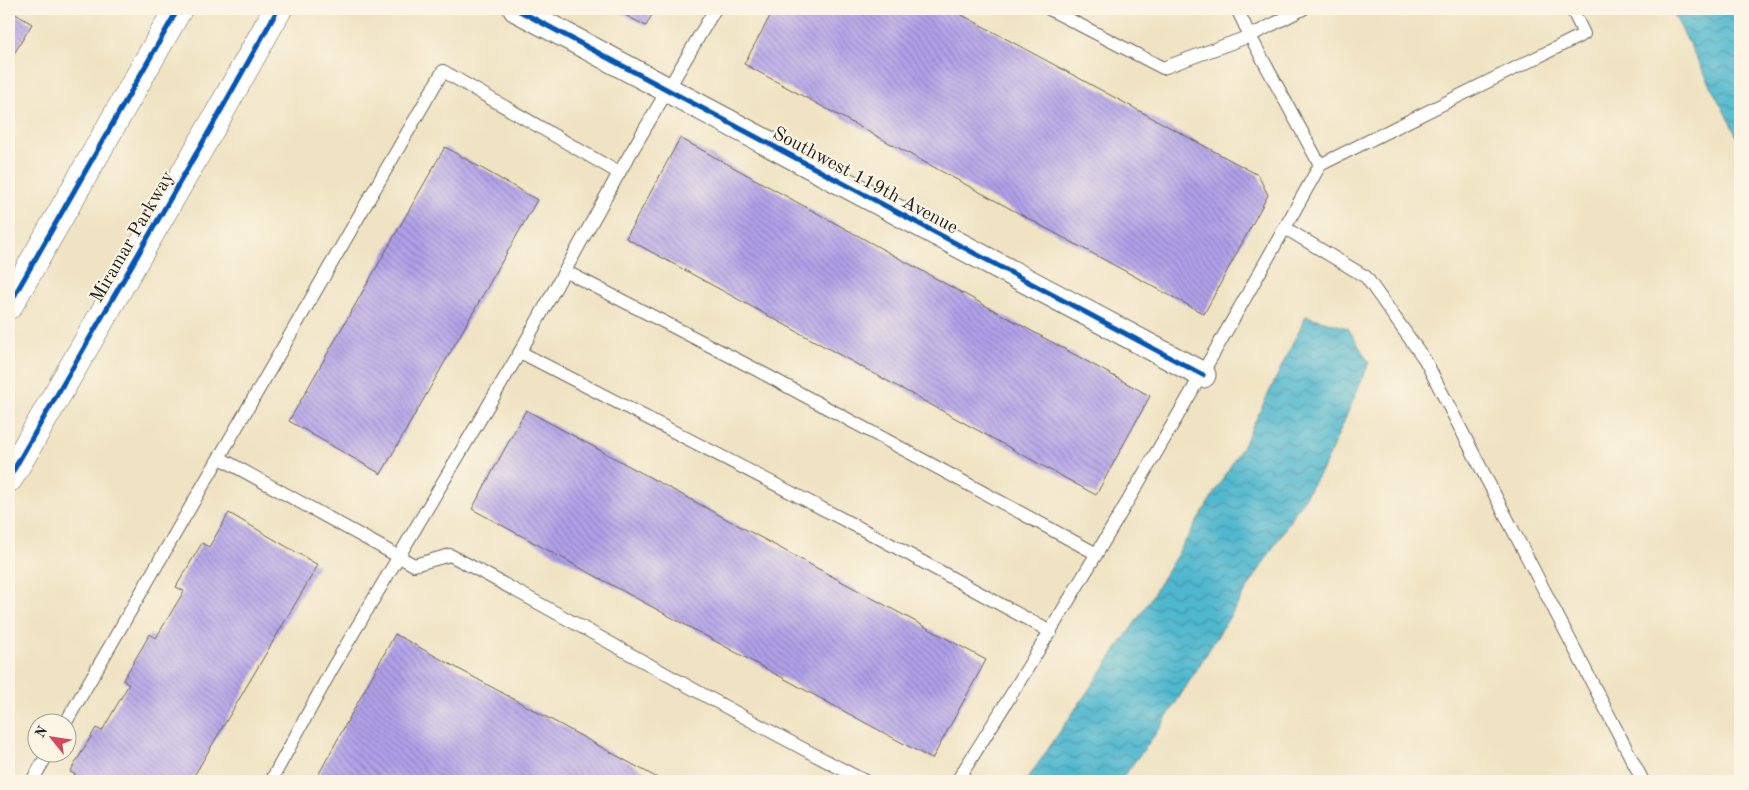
<svg xmlns="http://www.w3.org/2000/svg" width="1749" height="790" font-family="'Old Standard TT',serif">
  <defs>
    <pattern id="water-waves" width="16" height="10" patternUnits="userSpaceOnUse" patternTransform="scale(1.25)"><rect width="16" height="10" fill="#50b7ce"/><path d="M0 5q4-4 8 0t8 0" fill="none" stroke="#4294a6"/></pattern>
    <pattern id="building-back-hatch" width="6" height="6" patternUnits="userSpaceOnUse" patternTransform="scale(1.25)"><rect width="6" height="6" fill="#b0a1e9"/><path d="M-1 5l2 2M0 0l6 6M5-1l2 2" fill="none" stroke="#8e82bc"/></pattern>
  </defs>
  <rect width="100%" height="100%" fill="#fcf5e5"/>
  <filter id="ink" filterUnits="userSpaceOnUse"><feTurbulence type="fractalNoise" baseFrequency=".02" numOctaves="2"/><feDisplacementMap in="SourceGraphic" scale="10" xChannelSelector="R" yChannelSelector="G"/><feConvolveMatrix kernelMatrix="1 2 1 2 8 2 1 2 1" color-interpolation-filters="sRGB"/></filter>
  <filter id="wash" filterUnits="userSpaceOnUse"><feTurbulence type="fractalNoise" baseFrequency=".0096" numOctaves="4" result="noise"/><feDisplacementMap in="SourceGraphic" scale="20" xChannelSelector="R" yChannelSelector="G"/><feGaussianBlur stdDeviation="1.12" result="paint"/><feColorMatrix in="noise" values="0 0 0 0 0 0 0 0 0 0 0 0 0 0 0 0 0 1.4 0 .05"/><feComposite in="paint" operator="in"/></filter>
  <g filter="url(#wash)">
    <rect width="100%" height="100%" fill="#f0e3c3"/>
    <g fill="url(#water-waves)" stroke="#366a75">
      <path d="M1671 9H1740V142Z"/>
      <path d="M1306 316 1348 328 1369 363 1326 463 1160 728 1120 781H1026L1143 611 1245 442Z"/>
    </g>
    <g id="blocks">
      <g fill="url(#building-back-hatch)">
        <path d="M614 9H655L646 26Z"/>
        <path d="M774 9H951L1258 175 1268 195 1204 314 744 64Z"/>
        <path d="M9 10 32 24 9 62Z"/>
        <path d="M680 138 1150 396 1096 495 626 238Z"/>
        <path d="M445 147 537 200 381 474 289 421Z"/>
        <path d="M526 410 986 660 932 759 472 509Z"/>
        <path d="M229 513 318 565 191 781H72L76 775 70 772 96 728 102 731 129 684 123 680 150 634 156 638 184 591 176 587 202 543 209 547Z"/>
        <path d="M395 634 663 781H315Z"/>
      </g>
    </g>
  </g>
  <g filter="url(#ink)">
    <use href="#blocks" fill-opacity="0" stroke="#666256" stroke-width="1"/>
    <g fill="none" stroke-linecap="round" stroke-linejoin="round">
      <defs>
        <g id="lane">
          <path d="M1237 9 1250 36 1303 9"/>
          <path d="M1320 165 1584 34 1572 9"/>
          <path d="M1285 228 1366 277 1425 360 1643 781"/>
          <path d="M565 271 755 369 1095 553"/>
          <path d="M520 352 877 537 1051 632"/>
          <path d="M220 458 414 565 450 555C589 629 725 710 865 781"/>
          <path d="M66 722 443 71 619 173"/>
          <path d="M32 781 49 752"/>
          <path d="M271 781 332 669 520 352 619 173 715 9"/>
          <path d="M957 781C1085 580 1204 373 1320 165L1250 36 1163 68 1049 9"/>
        </g>
        <path id="street" d="M516 9 1203 375"/>
        <g id="primary">
          <path d="M9 305 178 9"/>
          <path d="M9 478 211 128 278 9"/>
        </g>
      </defs>
      <use href="#lane" stroke="#666256" stroke-width="14"/>
      <use href="#street" stroke="#666256" stroke-width="27"/>
      <use href="#primary" stroke="#666256" stroke-width="29"/>
      <use href="#lane" stroke="#fff" stroke-width="12"/>
      <use href="#street" stroke="#fff" stroke-width="25"/>
      <use href="#primary" stroke="#fff" stroke-width="28"/>
      <defs>
        <g id="cycleway">
          <path d="M516 9 1203 375"/>
          <path d="M9 305 178 9"/>
          <path d="M9 478 211 128 278 9"/>
        </g>
      </defs>
      <use href="#cycleway" stroke="#fcf5e5" stroke-width="8"/>
      <use href="#cycleway" stroke="#0057b8" stroke-width="5"/>
    </g>
  </g>
  <g text-anchor="middle" stroke-width="4.5" stroke-linejoin="round" paint-order="stroke">
    <g font-size="19" fill="#1c1c1c" stroke="#fcf5e5">
      <text transform="translate(866 179) rotate(28)" y="7">Southwest 119th Avenue</text>
      <text transform="translate(131 236) rotate(-60)" y="7">Miramar Parkway</text>
    </g>
  </g>
  <rect width="1749" height="790" fill="none" stroke="#fcf5e5" stroke-width="30"/>
  <g transform="translate(52 738) rotate(300)"><circle r="24" fill="#fcf5e5" stroke="#a29e95"/>
  <path d="M0-4L9 19L0 12L-9 19Z" fill="#d1495b"/>
  <text y="-8" font-size="14" font-weight="bold" text-anchor="middle" fill="#1c1c1c">N</text>
  </g>
</svg>
